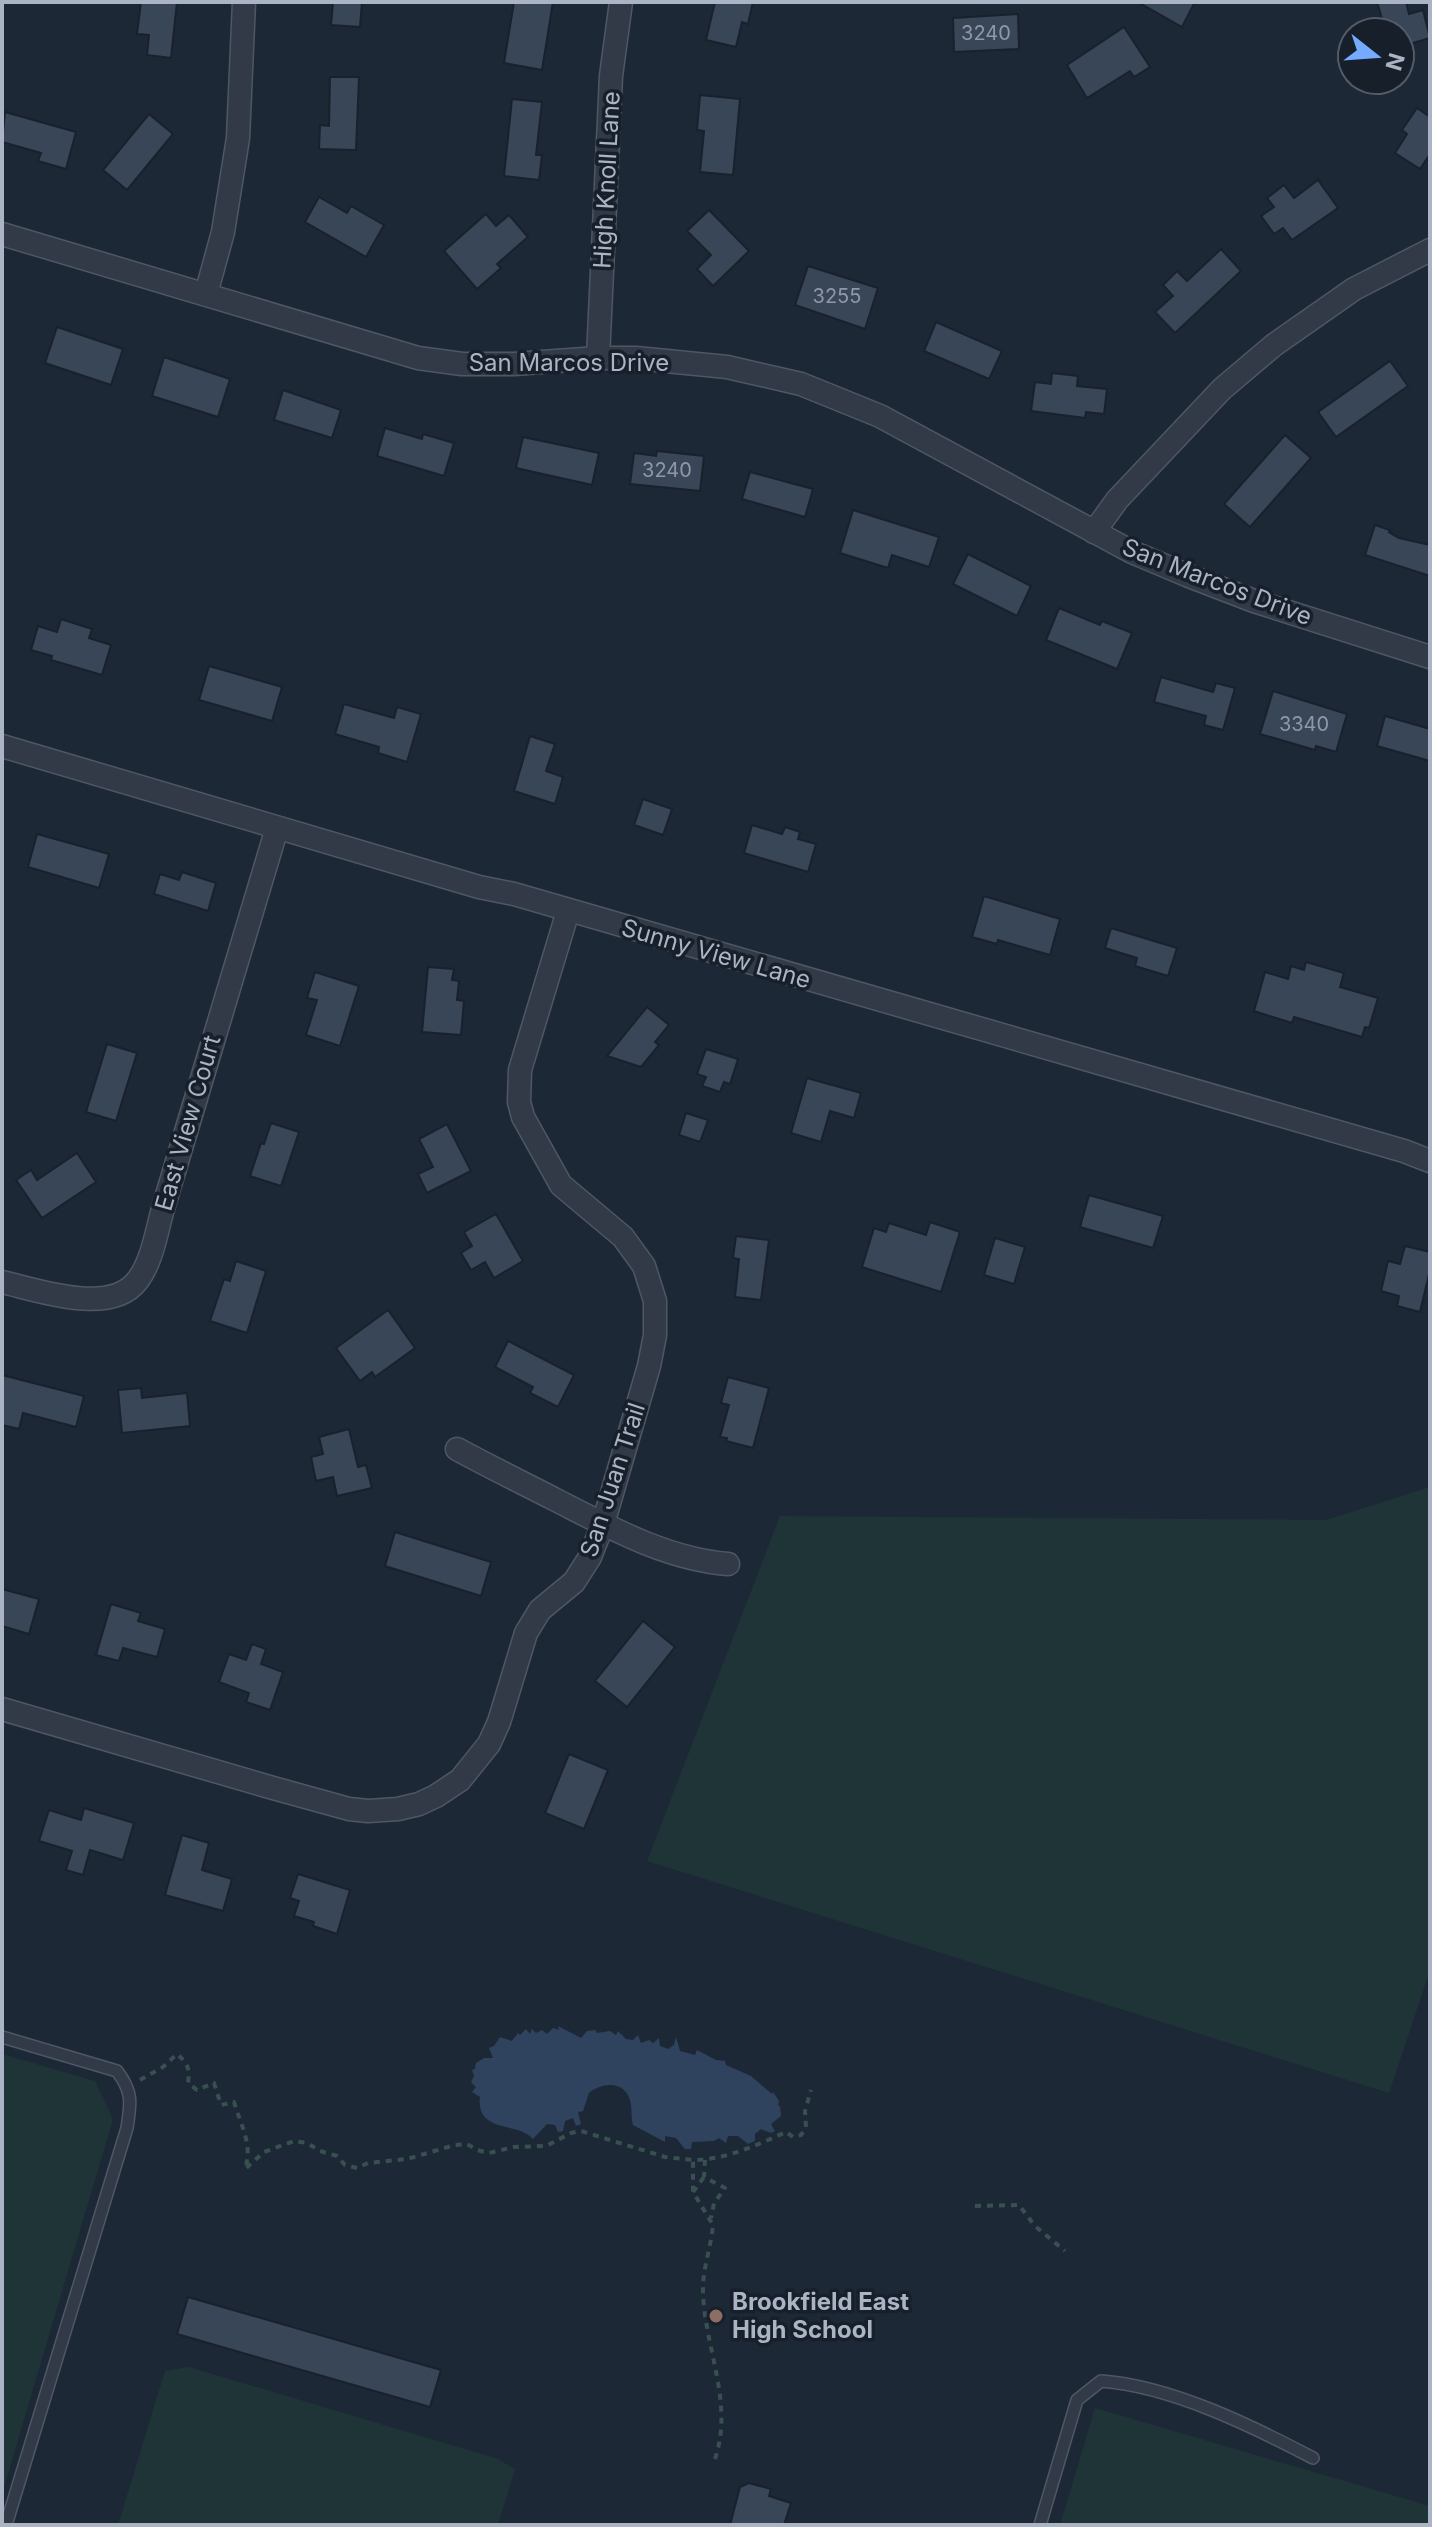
<svg xmlns="http://www.w3.org/2000/svg" width="1432" height="2527" font-family="Inter,sans-serif">
  <rect width="100%" height="100%" fill="#1d2836"/>
  <g fill="#1f3437">
    <path d="M1430 1487V1970L1389 2093 647 1861 780 1516 1326 1520Z"/>
    <path d="M2 2054 95 2081 113 2119 2 2494Z"/>
    <path d="M189 2367 498 2459 515 2469 498 2525H118L165 2371Z"/>
    <path d="M1095 2408 1430 2506V2525H1060Z"/>
  </g>
  <path fill="#2f435f" d="M558 2026 581 2038 587 2031 595 2030 597 2033 610 2031 616 2035 618 2031 626 2039 633 2040 638 2035 641 2043 649 2040 653 2043 659 2038 660 2046 668 2049 674 2045 676 2037 680 2051 695 2055 697 2050 716 2060 725 2061 726 2065 751 2076 772 2094 773 2092 779 2101 778 2106H780L781 2116 771 2124 775 2131 771 2133 761 2129 755 2134V2141L748 2144 738 2136H728L726 2143 719 2138 714 2141 692 2142 691 2149H685L676 2138 665 2136V2142L633 2125C631 2118 632 2112 631 2105 628 2081 604 2081 589 2093L583 2111 578 2112 581 2124 576 2126 573 2118 565 2121 563 2131 558 2132 555 2125 547 2124 533 2139C517 2121 476 2134 480 2097L472 2092 476 2087 471 2082 474 2076 472 2070 475 2069 476 2063 484 2058H493L489 2048 494 2046 500 2037 512 2041 518 2033 520 2035 526 2029 530 2034 532 2029 536 2033 542 2030 547 2034 553 2028 559 2030Z"/>
  <g fill="#394657" stroke="#18212c" stroke-width="2">
    <path d="M141 2H177L171 58 147 55 149 35 137 34Z"/>
    <path d="M333 2H362L360 27 331 25Z"/>
    <path d="M514 2H553L542 70 504 63Z"/>
    <path d="M715 2H753L748 24 742 22 736 47 706 40Z"/>
    <path d="M1138 2H1195L1182 27Z"/>
    <path d="M1377 2H1406L1409 14 1423 10 1430 38 1400 47V32H1386Z"/>
    <path d="M1018 14 1019 49 954 52 953 18Z"/>
    <path d="M1124 27 1150 67 1134 77 1130 71 1087 98 1067 65Z"/>
    <path d="M330 77H359L356 150 319 149 320 125 329 126Z"/>
    <path d="M700 95 740 99 733 175 700 172 704 131 697 130Z"/>
    <path d="M512 99 542 102 536 155H542L539 180 504 176Z"/>
    <path d="M1417 108 1430 117V154L1420 169 1395 153 1407 134 1402 130Z"/>
    <path d="M5 112 76 132 66 169 38 161 41 153 2 142Z"/>
    <path d="M149 114 173 134 127 190 103 170Z"/>
    <path d="M1318 180 1338 208 1292 240 1283 228 1274 234 1261 216 1274 207 1267 198 1284 185 1294 198Z"/>
    <path d="M319 197 347 213 351 206 384 225 366 257 305 222Z"/>
    <path d="M709 210 749 251 713 286 697 269 711 255 687 231Z"/>
    <path d="M486 214 496 226 509 215 528 237 497 264 501 268 477 289 444 251Z"/>
    <path d="M1221 249 1241 271 1175 333 1155 312 1173 296 1163 285 1177 271 1187 281Z"/>
    <path d="M808 266 878 288 865 329 795 305Z"/>
    <path d="M936 322 1002 351 989 379 924 351Z"/>
    <path d="M57 327 123 349 111 385 45 363Z"/>
    <path d="M164 357 230 379 218 417 152 396Z"/>
    <path d="M1390 361 1408 386 1336 437 1318 412Z"/>
    <path d="M1052 373 1078 376 1077 386 1107 389 1104 414 1086 412 1085 418 1031 411 1035 382 1051 384Z"/>
    <path d="M283 390 341 410 332 438 274 420Z"/>
    <path d="M385 428 422 439 423 434 454 443 444 476 377 456Z"/>
    <path d="M1285 435 1311 458 1250 527 1224 504Z"/>
    <path d="M523 437 599 453 592 485 516 468Z"/>
    <path d="M657 451 704 456 700 491 630 484 634 453 656 456Z"/>
    <path d="M750 472 813 489 805 517 742 499Z"/>
    <path d="M853 510 939 537 929 567 892 555 888 568 840 553Z"/>
    <path d="M1375 525 1390 530 1389 532 1399 538 1430 545V576L1365 555Z"/>
    <path d="M968 554 1031 586 1017 616 953 584Z"/>
    <path d="M1059 608 1100 625 1102 621 1132 633 1117 669 1046 640Z"/>
    <path d="M61 619 92 629 89 638 111 645 102 675 51 660 52 656 31 650 38 626 57 632Z"/>
    <path d="M209 666 282 687 272 721 199 700Z"/>
    <path d="M1161 677 1213 692 1216 683 1235 688 1223 730 1204 725 1206 716 1154 702Z"/>
    <path d="M1273 691 1347 714 1336 752 1316 746 1315 750 1260 734Z"/>
    <path d="M344 704 394 718 397 707 421 714 407 762 378 753 379 747 335 734Z"/>
    <path d="M1385 716 1430 729V761L1377 746Z"/>
    <path d="M530 736 555 744 546 771 563 777 555 804 514 791Z"/>
    <path d="M643 799 672 809 663 835 634 825Z"/>
    <path d="M752 825 782 834 785 827 800 832 798 839 816 844 808 872 744 853Z"/>
    <path d="M37 834 109 854 99 888 28 867Z"/>
    <path d="M182 872 216 883 208 911 154 894 160 874 179 880Z"/>
    <path d="M984 896 1060 919 1050 955 998 940 997 944 972 937Z"/>
    <path d="M1111 928 1177 948 1168 976 1135 966 1137 958 1105 948Z"/>
    <path d="M1306 962 1344 973 1340 987 1378 998 1369 1028 1365 1027 1362 1037 1294 1017 1292 1023 1254 1011 1265 972 1288 979 1291 966 1304 970Z"/>
    <path d="M428 967 454 969 452 980 459 981 457 1000 464 1001 461 1035 422 1032Z"/>
    <path d="M315 972 359 986 340 1046 306 1035 317 1000 307 998Z"/>
    <path d="M647 1007 669 1025 655 1042 659 1045 641 1067 607 1056Z"/>
    <path d="M107 1044 137 1053 116 1121 86 1112Z"/>
    <path d="M706 1049 738 1059 730 1084 724 1082 720 1092 702 1086 706 1077 697 1074Z"/>
    <path d="M807 1078 861 1093 854 1118 830 1111 821 1142 791 1133Z"/>
    <path d="M686 1113 708 1120 700 1142 679 1135Z"/>
    <path d="M271 1123 299 1132 281 1186 250 1176 261 1143 264 1144Z"/>
    <path d="M447 1124 471 1171 427 1193 418 1174 433 1167 419 1139Z"/>
    <path d="M77 1153 96 1182 42 1218 16 1180 31 1170 37 1180Z"/>
    <path d="M1089 1195 1163 1216 1153 1248 1080 1227Z"/>
    <path d="M496 1214 523 1261 494 1278 485 1262 471 1270 461 1253 472 1246 464 1232Z"/>
    <path d="M930 1222 960 1232 941 1292 862 1267 874 1228 886 1232 889 1223 926 1235Z"/>
    <path d="M736 1236 769 1240 761 1300 735 1297 739 1259 733 1258Z"/>
    <path d="M995 1238 1025 1247 1014 1284 984 1275Z"/>
    <path d="M1405 1246 1430 1252V1270L1420 1312 1397 1306 1399 1296 1381 1291 1388 1261 1400 1264Z"/>
    <path d="M236 1261 266 1271 247 1333 210 1321 224 1279 230 1281Z"/>
    <path d="M388 1310 415 1348 375 1377 372 1372 360 1381 336 1348Z"/>
    <path d="M508 1341 574 1375 558 1407 530 1393 533 1387 495 1367Z"/>
    <path d="M2 1375 84 1396 76 1427 23 1413 19 1429 2 1425Z"/>
    <path d="M728 1377 769 1388 753 1448 726 1441 727 1438 720 1437 729 1405 721 1403Z"/>
    <path d="M141 1388 142 1398 187 1393 190 1426 122 1433 118 1390Z"/>
    <path d="M349 1429 358 1467 366 1465 372 1488 337 1496 333 1477 316 1481 311 1457 323 1454 319 1437Z"/>
    <path d="M395 1532 491 1562 481 1596 385 1566Z"/>
    <path d="M2 1589 39 1599 29 1634 2 1626Z"/>
    <path d="M111 1604 141 1613 138 1621 165 1629 157 1657 123 1648 119 1661 96 1655Z"/>
    <path d="M643 1621 675 1647 627 1707 595 1681Z"/>
    <path d="M252 1644 266 1649 261 1664 283 1672 270 1710 246 1702 249 1693 219 1682 229 1654 246 1660Z"/>
    <path d="M569 1754 608 1770 584 1829 545 1813Z"/>
    <path d="M84 1808 134 1823 123 1860 90 1850 83 1875 66 1870 72 1851 39 1841 49 1810 81 1820Z"/>
    <path d="M182 1835 209 1843 202 1870 232 1879 223 1911 165 1895Z"/>
    <path d="M298 1874 350 1890 337 1934 313 1926 314 1922 294 1916 299 1901 290 1898Z"/>
    <path d="M188 2297 441 2370 430 2407 177 2334Z"/>
    <path d="M749 2483 771 2489 769 2496 791 2503 784 2525H730L740 2487Z"/>
  </g>
  <g fill="none" stroke-linecap="round" stroke-linejoin="round">
    <defs>
      <g id="service">
        <path d="M2 2037 117 2071C133 2092 131 2103 127 2128L6 2525"/>
        <path d="M1040 2525 1077 2400 1101 2381C1171 2386 1252 2426 1313 2458"/>
      </g>
      <g id="minor">
        <path d="M2 234 418 358 462 364H514L598 358H636L727 367 801 384 880 416 1132 552 1189 576 1254 601 1430 657"/>
        <path d="M206 294 223 232 238 138 244 2"/>
        <path d="M598 358 611 76 621 2"/>
        <path d="M1094 532 1117 500 1222 389 1274 345 1354 289 1430 250"/>
        <path d="M2 746 479 887 514 894 1404 1151 1430 1161"/>
        <path d="M2 1282C38 1290 110 1316 137 1281 153 1261 157 1228 164 1205L277 828"/>
        <path d="M457 1449C490 1467 523 1483 556 1500 611 1528 666 1559 728 1564"/>
        <path d="M2 1709 273 1788 349 1809 368 1811 398 1809 419 1804 436 1796 460 1780 489 1744 499 1722 526 1633 540 1610 574 1582 590 1557 603 1524 649 1366 655 1335V1301L644 1266 623 1237 561 1185 523 1117 519 1102 520 1070 568 911"/>
      </g>
    </defs>
    <use href="#service" stroke="#4e5765" stroke-width="14"/>
    <use href="#minor" stroke="#4e5765" stroke-width="25"/>
    <g stroke="#395051" stroke-width="4" stroke-dasharray="6 6" stroke-linecap="butt">
      <path d="M140 2080 163 2067 177 2054C188 2063 190 2069 188 2083L197 2090 214 2083 221 2105 234 2102C241 2126 253 2144 245 2169L264 2152 294 2141 307 2143 320 2151 337 2156 345 2165 357 2168 368 2163 407 2159 455 2145 467 2144 477 2150 489 2153 514 2147 546 2146 571 2133 581 2131 665 2157 693 2160"/>
      <path d="M705 2160 704 2177 725 2188 714 2203 711 2218"/>
      <path d="M693 2192 704 2177"/>
      <path d="M975 2206 1019 2205 1035 2226 1065 2251"/>
      <path d="M715 2459C734 2403 705 2349 703 2293 702 2270 711 2248 713 2225L693 2192V2160C725 2160 757 2145 786 2132L793 2137 801 2135 806 2128 805 2111 811 2090"/>
    </g>
    <use href="#service" stroke="#313a46" stroke-width="11"/>
    <use href="#minor" stroke="#313a46" stroke-width="22"/>
  </g>
  <circle fill="#8d6e63" stroke="#171f2a" stroke-width="3" cx="716" cy="2316" r="8"/>
  <g text-anchor="middle" stroke-width="7" stroke-linejoin="round" paint-order="stroke">
    <g font-size="20" fill="#8e98a9">
      <text x="986" y="40">3240</text>
      <text x="837" y="303">3255</text>
      <text x="667" y="477">3240</text>
      <text x="1304" y="731">3340</text>
    </g>
    <g font-size="24" fill="#aab4c4" stroke="#171f2a">
      <text transform="translate(607 180) rotate(-87)" y="8">High Knoll Lane</text>
      <text x="569" y="371">San Marcos Drive</text>
      <text transform="translate(1217 582) rotate(21)" y="8">San Marcos Drive</text>
      <text transform="translate(716 954) rotate(16)" y="8">Sunny View Lane</text>
      <text transform="translate(188 1123) rotate(-74)" y="8">East View Court</text>
      <text transform="translate(613 1480) rotate(-72)" y="8">San Juan Trail</text>
    </g>
    <g font-size="24" font-weight="bold" fill="#aab4c4" stroke="#171f2a" text-anchor="start">
      <text x="732" y="2310">Brookfield East<tspan x="732" dy="28">High School</tspan></text>
    </g>
  </g>
  <rect width="1432" height="2527" fill="none" stroke="#aab4c4" stroke-width="8"/>
  <g transform="translate(1376 56) rotate(107)"><circle r="38" fill="#171f2a" stroke="#525b68" stroke-width="2"/>
  <path d="M0-6L14 30L0 20L-14 30Z" fill="#75abfe"/>
  <text y="-12" font-size="22" font-weight="bold" text-anchor="middle" fill="#aab4c4">N</text>
  </g>
</svg>
